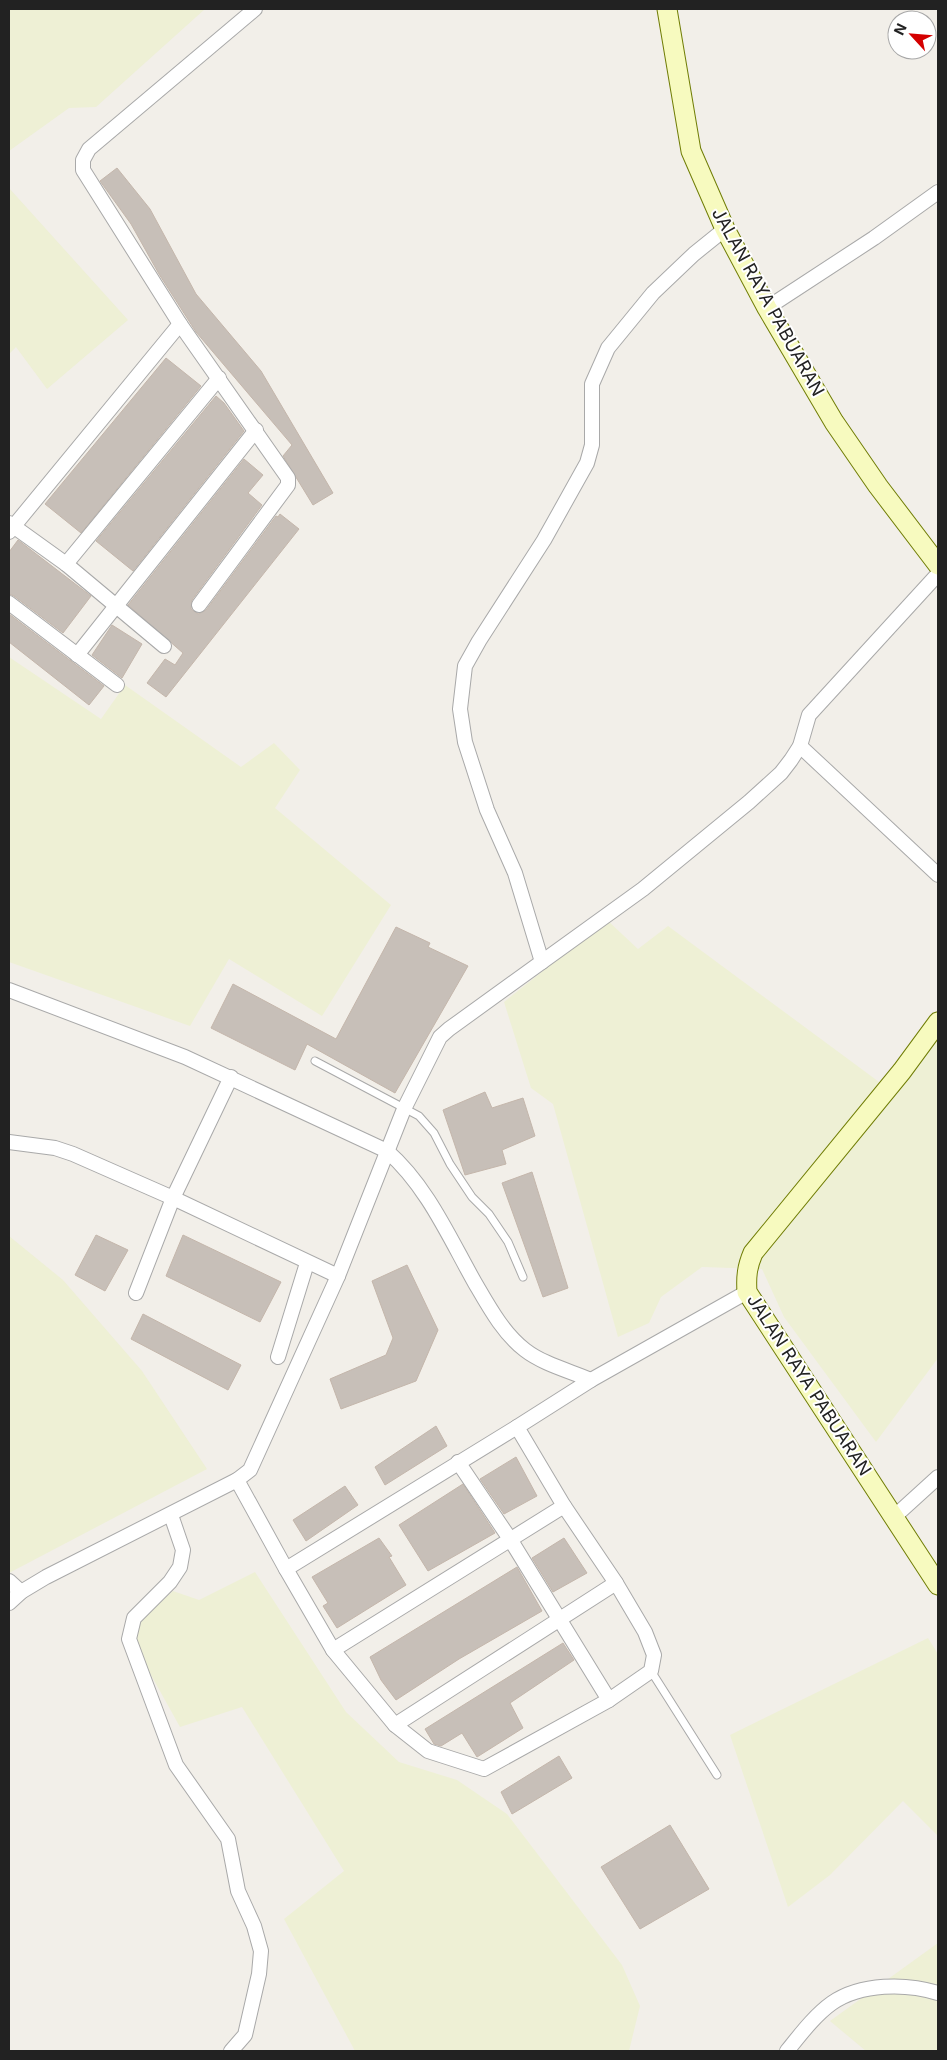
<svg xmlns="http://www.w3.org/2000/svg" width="947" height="2060" font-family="Inter,sans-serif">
  <rect width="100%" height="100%" fill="#f2efe9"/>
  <g fill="#eef0d5">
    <path d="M9 9H205L96 107 69 108 9 151Z"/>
    <path d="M9 188 128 320 47 389 16 347 9 354Z"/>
    <path d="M9 657 101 719 125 685 241 767 274 743 300 770 275 808 391 905 322 1016 229 959 190 1026 9 962Z"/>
    <path d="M607 920 638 949 668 926 894 1093 938 1035V1358L876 1442 784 1317 762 1269 702 1267 661 1297 649 1323 618 1337 553 1104 531 1088 504 1002Z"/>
    <path d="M9 1236 63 1280 142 1371 207 1469 9 1573Z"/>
    <path d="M255 1572 346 1712 399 1762 457 1780 507 1814 622 1965 640 2006 629 2051H355L284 1919 344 1871 242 1707 180 1727 127 1632 173 1591 199 1600Z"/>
    <path d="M928 1638 938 1654V1836L903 1801 830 1875 788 1907 730 1735Z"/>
    <path d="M938 1943V2051H866L830 2021Z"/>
  </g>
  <g fill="#c7bfb8" stroke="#c4b6ab">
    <path d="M117 168 150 209 196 294 261 371 333 493 313 505 283 456 292 445 196 332 159 274 131 224 100 181Z"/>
    <path d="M166 358 201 386 81 533 45 504Z"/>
    <path d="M216 396 224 403 244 431 133 571 96 541Z"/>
    <path d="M244 459 263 475 248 493 262 505 192 600 191 609 198 614 206 610 276 516 278 517 280 514 299 529 166 697 147 683 165 659 175 665 183 653 128 605Z"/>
    <path d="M18 540 91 596 63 633 14 596 9 594V552Z"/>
    <path d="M9 614 104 686 89 705 9 642Z"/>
    <path d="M112 625 142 644 122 678 92 655Z"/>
    <path d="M396 927 430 943 428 947 468 966 395 1093 307 1044 295 1070 211 1028 233 984 336 1039Z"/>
    <path d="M485 1092 492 1108 523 1098 535 1136 502 1150 506 1164 465 1175 443 1110Z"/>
    <path d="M532 1172 568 1288 543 1297 502 1183Z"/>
    <path d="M96 1235 128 1250 105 1291 75 1275Z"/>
    <path d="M183 1235 281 1282 260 1322 166 1276Z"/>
    <path d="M407 1265 438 1330 416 1381 341 1409 330 1379 386 1355 393 1338 372 1281Z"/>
    <path d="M143 1314 241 1365 228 1390 131 1339Z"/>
    <path d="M436 1426 447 1446 385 1485 375 1467Z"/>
    <path d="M516 1457 537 1496 504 1514 480 1479Z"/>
    <path d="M463 1484 495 1533 428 1571 399 1525Z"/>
    <path d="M345 1486 358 1505 306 1541 293 1520Z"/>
    <path d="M379 1538 392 1556 389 1557 406 1585 337 1628 323 1606 328 1603 312 1577Z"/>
    <path d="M564 1538 587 1573 553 1592 532 1558Z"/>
    <path d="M517 1567 542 1611 459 1659 396 1700 381 1680 370 1657Z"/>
    <path d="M563 1643 574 1660 510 1703 523 1728 477 1757 462 1733 441 1746 434 1744 425 1729Z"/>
    <path d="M559 1756 572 1778 512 1814 501 1792Z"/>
    <path d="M670 1825 709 1889 640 1929 601 1867Z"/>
  </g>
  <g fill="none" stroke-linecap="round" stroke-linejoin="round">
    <defs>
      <g id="lane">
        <path d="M315 1061 419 1116 434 1133 450 1164 472 1197 489 1214 508 1242 523 1277"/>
        <path d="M651 1671 717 1775"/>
      </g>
      <g id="street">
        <path d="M767 308 874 238 938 192"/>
        <path d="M9 523 66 564 164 646"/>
        <path d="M9 532 180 324"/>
        <path d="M66 564 219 378"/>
        <path d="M9 603 117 685"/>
        <path d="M199 605 288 485V478L180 324 83 170V160L89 149 255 9"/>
        <path d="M77 655 256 430"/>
        <path d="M800 746 938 875"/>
        <path d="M542 962 515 873 487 810 465 742 460 709 465 666 479 641 544 540 587 463 592 445V384L608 348 653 293 694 254 725 229"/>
        <path d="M9 990 185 1057 387 1151C427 1186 449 1237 475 1283 489 1307 503 1333 525 1350 543 1364 570 1371 591 1380L517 1427 564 1506 333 1650"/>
        <path d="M9 1142 55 1148 73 1154 173 1198 231 1077"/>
        <path d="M136 1293 173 1198 338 1276"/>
        <path d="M278 1357 307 1263"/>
        <path d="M591 1380 747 1292"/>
        <path d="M458 1462 510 1539 609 1700"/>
        <path d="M237 1480 286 1569 333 1650 395 1725 428 1751 484 1769 609 1700 651 1671 654 1655 645 1632 616 1583"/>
        <path d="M171 1515 183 1550 180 1567 170 1582 134 1618 129 1639 176 1765 228 1839 238 1891 254 1926 261 1951 259 1974 245 2035 231 2051"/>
        <path d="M894 1517 938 1477"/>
        <path d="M286 1569 517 1427"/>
        <path d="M9 1581 21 1592"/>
        <path d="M9 1603 21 1592 46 1577 237 1480 250 1470 338 1276 404 1109 440 1037 449 1029 643 889 749 802 781 773 791 760 800 746 809 715 938 574"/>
        <path d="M395 1725 616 1583 564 1506"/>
        <path d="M787 2051C800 2035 815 2015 832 2003 861 1983 906 1983 938 1993"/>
      </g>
      <g id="secondary">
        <path d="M667 9 691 151 725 229 767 308 834 422 878 486 938 565"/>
        <path d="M938 1022 902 1071 753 1253C747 1267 746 1277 747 1292L938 1585"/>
      </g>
    </defs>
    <use href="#lane" stroke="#a9a9a9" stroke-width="9"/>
    <use href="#street" stroke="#a9a9a9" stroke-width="16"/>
    <use href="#secondary" stroke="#707d05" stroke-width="21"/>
    <use href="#lane" stroke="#fff" stroke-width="7"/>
    <use href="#street" stroke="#fff" stroke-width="14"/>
    <use href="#secondary" stroke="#f7fabf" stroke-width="19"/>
  </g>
  <g text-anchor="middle" stroke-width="4" stroke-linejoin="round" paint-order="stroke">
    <g font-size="18" fill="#222" stroke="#fff">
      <text transform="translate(768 302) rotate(61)" y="6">JALAN RAYA PABUARAN</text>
      <text transform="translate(809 1385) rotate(57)" y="6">JALAN RAYA PABUARAN</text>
    </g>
  </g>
  <rect width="947" height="2060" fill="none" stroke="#222222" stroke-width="20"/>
  <g transform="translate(912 35) rotate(296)"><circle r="24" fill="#ffffff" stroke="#a7a7a7"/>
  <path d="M0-4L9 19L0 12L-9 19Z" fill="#d40000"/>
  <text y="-8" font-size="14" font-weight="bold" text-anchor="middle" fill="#222222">N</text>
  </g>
</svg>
